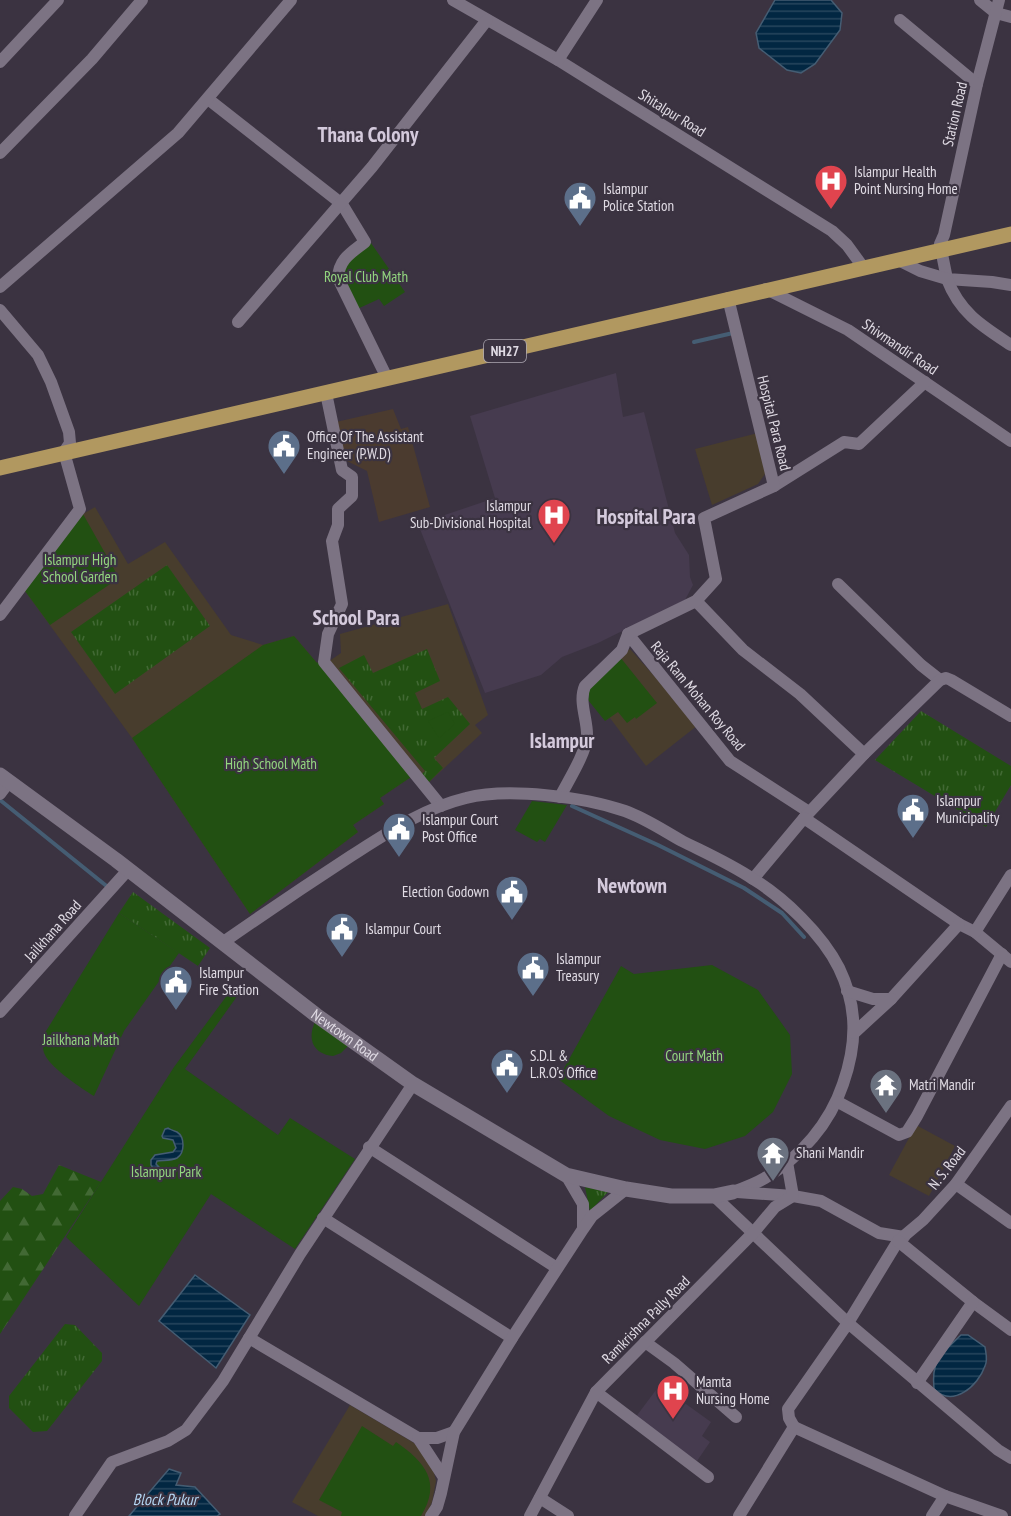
<svg xmlns="http://www.w3.org/2000/svg" width="1011" height="1516" font-family="'PT Sans Narrow',sans-serif">
  <defs>
    <pattern id="grass-tufts" width="24" height="20" patternUnits="userSpaceOnUse" patternTransform="scale(1.5)"><rect width="24" height="20" fill="#225012"/><path d="M3 7l-1-3M5 7V3M7 7l1-3M15 17l-1-3M17 17v-4M19 17l1-3" fill="none" stroke="#426934"/></pattern>
    <pattern id="forest-firs" width="22" height="20" patternUnits="userSpaceOnUse" patternTransform="scale(1.5)"><rect width="22" height="20" fill="#225012"/><path d="M5 1l3.5 6h-7zM16 11l3.5 6h-7z" fill="#426934"/></pattern>
    <pattern id="water-rules" width="6" height="5" patternUnits="userSpaceOnUse" patternTransform="scale(1.5)"><rect width="6" height="5" fill="#022742"/><path d="M0 2.5h6" fill="none" stroke="#27465d"/></pattern>
  </defs>
  <rect width="100%" height="100%" fill="#3b3341"/>
  <path fill="#4b3b2f" d="M393 409 401 429 408 427 430 507 379 522 367 471 343 459 336 422Z"/>
  <g fill="#463b4f">
    <path d="M616 373 623 417 644 412 675 533 689 555 690 577 693 585 685 600 598 643 562 657 541 675 485 693 418 524 495 498 470 416Z"/>
    <path d="M662 1382 681 1396 679 1399 711 1422 702 1436 710 1442 697 1461 635 1418Z"/>
  </g>
  <g fill="#483d2d">
    <path d="M758 433 767 471 758 484 712 505 695 449Z"/>
    <path d="M95 507 128 564 165 542 231 635 263 645 294 636 317 663 320 661 414 775 380 798 384 804 353 825 358 832 250 914 132 738 25 591 83 514Z"/>
    <path d="M448 604 488 715 475 725 482 733 427 784 328 662 341 653 340 634Z"/>
    <path d="M630 649 698 725 646 766 610 718 605 721 620 657Z"/>
    <path d="M916 1125 955 1146 929 1196 889 1175Z"/>
    <path d="M350 1405 414 1443 425 1455 433 1469 436 1481 432 1502 426 1516H318L292 1502Z"/>
  </g>
  <g fill="url(#grass-tufts)">
    <path d="M167 565 210 626 115 694 71 632Z"/>
    <path d="M427 649 440 681 415 693 422 709 448 697 470 724 434 758 443 768 427 784 420 776 425 771 339 668 364 655 373 673Z"/>
    <path d="M921 711 1011 766V785L986 827 875 760Z"/>
    <path d="M133 892 210 948 198 966 119 913Z"/>
    <path d="M585 1187 608 1192 590 1211Z"/>
    <path d="M65 1324 75 1325 102 1353V1361L47 1431 33 1432 9 1408V1396Z"/>
  </g>
  <path fill="url(#forest-firs)" d="M59 1165 101 1182 0 1334V1201L13 1187 22 1189 32 1196 43 1194Z"/>
  <g fill="#225012">
    <path d="M371 243 405 292 384 306 379 299 355 310 344 287 342 267Z"/>
    <path d="M83 514 119 578 50 625 25 591Z"/>
    <path d="M294 636 317 663 320 661 414 775 380 798 384 804 353 825 358 832 250 914 132 738 263 645Z"/>
    <path d="M620 657 657 703 636 719 635 717 627 723 618 712 605 721 588 700 590 685Z"/>
    <path d="M448 712 455 724 439 738 428 721Z"/>
    <path d="M532 801 567 805 545 842 540 839 537 842 515 830Z"/>
    <path d="M119 913 179 953 124 1031 94 1096C81 1088 52 1069 45 1055 42 1050 43 1042 43 1036Z"/>
    <path d="M712 965 758 990 790 1035 792 1074 773 1112 745 1136 705 1149 660 1140 609 1116 558 1079 621 966 634 974Z"/>
    <path d="M231 990 238 995 185 1069 278 1135 290 1118 355 1159 295 1249 211 1194 139 1306 66 1237 174 1067Z"/>
    <path d="M315 1022 348 1046 341 1053 333 1056C313 1054 307 1039 315 1022Z"/>
    <path d="M362 1426 393 1446 396 1442C425 1462 442 1482 421 1516H341L342 1512 319 1500Z"/>
  </g>
  <g fill="url(#water-rules)" stroke="#455d73" stroke-width="1.5">
    <path d="M775 0H831L842 13 840 30 815 64 801 73 787 70 759 48 756 33Z"/>
    <path d="M168 1128C169 1129 177 1132 177 1132 185 1137 185 1153 177 1158 171 1161 163 1160 157 1161L156 1164 159 1167 153 1168 151 1165V1160L155 1155 173 1152 176 1148 173 1140 163 1138 162 1136 165 1129Z"/>
    <path d="M195 1275 250 1315 216 1368 159 1321Z"/>
    <path d="M961 1335H968L985 1347C986 1354 988 1360 985 1366 978 1386 953 1408 934 1389 931 1360 941 1354 961 1335Z"/>
    <path d="M169 1469 181 1473 176 1485 195 1487 220 1514 217 1516H129Z"/>
  </g>
  <g fill="none" stroke-linecap="round" stroke-linejoin="round">
    <g stroke="#455d73" stroke-width="4">
      <path d="M694 342 733 333"/>
      <path d="M0 800 109 888"/>
      <path d="M572 806 658 845 744 888 782 913 804 937"/>
    </g>
    <g stroke="#7c7383" stroke-width="12">
      <path d="M453 0 558 60 832 231 847 245 863 267"/>
      <path d="M980 0 996 13 1011 17"/>
      <path d="M999 0 977 84 944 235 940 244 947 279 992 282 1011 285"/>
      <path d="M900 20 977 84"/>
      <path d="M558 60 597 0"/>
      <path d="M0 62 58 0"/>
      <path d="M208 99 342 204 365 242C351 253 339 259 338 278L387 378"/>
      <path d="M0 153 92 59 142 0"/>
      <path d="M898 260 920 271 947 279C960 313 982 326 1011 345"/>
      <path d="M0 287 178 133 291 0"/>
      <path d="M766 289 848 330 1011 441"/>
      <path d="M0 310 38 355 51 382 69 432 70 443 64 452 80 509 0 615"/>
      <path d="M238 322 372 167 487 20"/>
      <path d="M326 393 342 470 352 477V496L338 509V525L332 541 342 604 328 634 324 662 441 806"/>
      <path d="M774 486 844 442 859 444 925 382"/>
      <path d="M838 584 921 665 940 680"/>
      <path d="M696 601 743 650 800 694 864 754"/>
      <path d="M628 634 730 761 809 812"/>
      <path d="M0 794 9 782"/>
      <path d="M560 797C568 781 585 755 587 737 588 720 578 702 585 686L622 650 628 634 696 601 716 579 704 518 774 486 728 298"/>
      <path d="M804 818 864 754 940 680 946 678 951 680 1011 716"/>
      <path d="M753 879 804 818 959 924 975 932 1011 962"/>
      <path d="M975 932 1011 875"/>
      <path d="M222 943C265 913 308 884 351 856 387 833 424 808 466 798 508 787 584 797 625 811 645 818 664 831 682 841 706 853 731 864 753 879 784 898 822 934 839 968 858 1007 857 1044 843 1084 830 1123 801 1157 765 1178 755 1184 744 1188 733 1192"/>
      <path d="M847 991 873 999H891L959 924"/>
      <path d="M0 1012 128 870"/>
      <path d="M854 1033 891 999"/>
      <path d="M838 1102 899 1135 907 1132 917 1116 1002 954"/>
      <path d="M369 1147 557 1268"/>
      <path d="M566 1175 583 1204V1228"/>
      <path d="M956 1184 1011 1223"/>
      <path d="M737 1192 793 1196 821 1201 879 1233 904 1237"/>
      <path d="M714 1196 848 1323 898 1241 923 1220 956 1184 1011 1106"/>
      <path d="M323 1218 512 1338"/>
      <path d="M898 1241 973 1302 1011 1330"/>
      <path d="M249 1338 418 1438 443 1476"/>
      <path d="M645 1342 674 1363 736 1417"/>
      <path d="M917 1383 973 1302"/>
      <path d="M596 1392 708 1477"/>
      <path d="M794 1427 945 1496 1002 1516"/>
      <path d="M418 1438H437L454 1432"/>
      <path d="M540 1498 568 1516"/>
      <path d="M75 1516 112 1462 168 1441 186 1430 223 1381 300 1254 413 1084"/>
      <path d="M431 1516 437 1507 441 1493 454 1432 512 1338 583 1229 592 1216 626 1189"/>
      <path d="M530 1516 596 1392 754 1232 775 1207 793 1196 787 1162"/>
      <path d="M739 1516 794 1427 789 1418 788 1409 848 1323 998 1450 1011 1458"/>
      <path d="M932 1516 945 1496"/>
    </g>
    <path stroke="#7c7383" stroke-width="15" id="s1" d="M0 775 116 860 316 1015 413 1084 566 1175 626 1189 671 1196H714L733 1192"/>
    <path stroke="#b19860" stroke-width="15" d="M0 468 1011 234"/>
  </g>
  <defs>
    <symbol id="hospital-pin" viewBox="-11 -11 22 30"><path d="M0 17L-7.5 6A9.5 9.5 0 1 1 7.5 6Z" fill="#e0444e" stroke="#3b3341"/><path d="M-5-5h3v3.5h4V-5h3V5h-3V1.5h-4V5h-3Z" fill="#fff"/></symbol>
    <symbol id="civic-pin" viewBox="-11 -11 22 30"><path d="M0 17L-7.5 6A9.5 9.5 0 1 1 7.5 6Z" fill="#5c6f8a" stroke="#3b3341"/><path d="M-.6-6.5H3V-4.5H.6V-3L4-1V1h2V6H-6V1h2V-1L-.6-3ZM-1.2 2.5V6h2.4V2.5Z" fill="#fff"/></symbol>
    <symbol id="temple-pin" viewBox="-11 -11 22 30"><path d="M0 17L-7.5 6A9.5 9.5 0 1 1 7.5 6Z" fill="#6b7280" stroke="#3b3341"/><path d="M0-6L5-2H3V0L6.5 2.5H4V6H1.5V3h-3V6H-4V2.5H-6.5L-3 0V-2H-5Z" fill="#fff"/></symbol>
  </defs>
  <g fill-rule="evenodd">
    <use href="#hospital-pin" x="812" y="162" width="38" height="52"/>
    <use href="#civic-pin" x="561" y="179" width="38" height="52"/>
    <use href="#civic-pin" x="265" y="427" width="38" height="52"/>
    <use href="#hospital-pin" x="535" y="496" width="38" height="52"/>
    <use href="#civic-pin" x="894" y="791" width="38" height="52"/>
    <use href="#civic-pin" x="380" y="810" width="38" height="52"/>
    <use href="#civic-pin" x="493" y="873" width="38" height="52"/>
    <use href="#civic-pin" x="323" y="910" width="38" height="52"/>
    <use href="#civic-pin" x="514" y="949" width="38" height="52"/>
    <use href="#civic-pin" x="157" y="963" width="38" height="52"/>
    <use href="#civic-pin" x="488" y="1046" width="38" height="52"/>
    <use href="#temple-pin" x="867" y="1066" width="38" height="52"/>
    <use href="#temple-pin" x="754" y="1134" width="38" height="52"/>
    <use href="#hospital-pin" x="654" y="1372" width="38" height="52"/>
  </g>
  <g text-anchor="middle" stroke-width="4.5" stroke-linejoin="round" paint-order="stroke">
    <rect fill="#3b3341" stroke="#aea9b3" stroke-width="1.5" x="484" y="340" width="42" height="22" rx="4.5"/>
    <g font-size="14" font-weight="bold" fill="#e0dbe4">
      <text x="505" y="356">NH27</text>
    </g>
    <g font-size="15" fill="#e0dbe4" stroke="#3b3341">
      <text transform="translate(672 113) rotate(32)" y="5">Shitalpur Road</text>
      <text transform="translate(955 114) rotate(-77)" y="5">Station Road</text>
      <text transform="translate(900 347) rotate(34)" y="5">Shivmandir Road</text>
      <text transform="translate(774 423) rotate(76)" y="5">Hospital Para Road</text>
      <text transform="translate(698 696) rotate(50)" y="5">Raja Ram Mohan Roy Road</text>
      <text transform="translate(53 931) rotate(-48)" y="5">Jailkhana Road</text>
      <text dy="5" stroke="none"><textPath href="#s1" startOffset="432">Newtown Road</textPath></text>
      <text transform="translate(947 1168) rotate(-52)" y="5">N. S. Road</text>
      <text transform="translate(646 1320) rotate(-45)" y="5">Ramkrishna Pally Road</text>
    </g>
    <g font-size="15" fill="#e0dbe4" stroke="#3b3341" text-anchor="start">
      <text x="854" y="177">Islampur Health<tspan x="854" dy="17">Point Nursing Home</tspan></text>
      <text x="603" y="194">Islampur<tspan x="603" dy="17">Police Station</tspan></text>
      <text x="307" y="442">Office Of The Assistant<tspan x="307" dy="17">Engineer (P.W.D)</tspan></text>
      <text x="531" y="511" text-anchor="end">Islampur<tspan x="531" dy="17">Sub-Divisional Hospital</tspan></text>
      <text x="936" y="806">Islampur<tspan x="936" dy="17">Municipality</tspan></text>
      <text x="422" y="825">Islampur Court<tspan x="422" dy="17">Post Office</tspan></text>
      <text x="489" y="897" text-anchor="end">Election Godown</text>
      <text x="365" y="934">Islampur Court</text>
      <text x="556" y="964">Islampur<tspan x="556" dy="17">Treasury</tspan></text>
      <text x="199" y="978">Islampur<tspan x="199" dy="17">Fire Station</tspan></text>
      <text x="530" y="1061">S.D.L &amp;<tspan x="530" dy="17">L.R.O’s Office</tspan></text>
      <text x="909" y="1090">Matri Mandir</text>
      <text x="796" y="1158">Shani Mandir</text>
      <text x="696" y="1387">Mamta<tspan x="696" dy="17">Nursing Home</tspan></text>
    </g>
    <g font-size="15" fill="#93d67f" stroke="#3b3341">
      <text x="366" y="282">Royal Club Math</text>
      <text x="80" y="565">Islampur High<tspan x="80" dy="17">School Garden</tspan></text>
      <text x="271" y="769">High School Math</text>
      <text x="81" y="1045">Jailkhana Math</text>
      <text x="694" y="1061">Court Math</text>
      <text x="166" y="1177">Islampur Park</text>
    </g>
    <g font-size="16" font-style="italic" fill="#b4d6f3" stroke="#3b3341">
      <text x="165" y="1505">Block Pukur</text>
    </g>
    <g font-size="21" font-weight="bold" fill="#d4cadc" stroke="#3b3341">
      <text x="368" y="142">Thana Colony</text>
      <text x="646" y="524">Hospital Para</text>
      <text x="356" y="625">School Para</text>
      <text x="562" y="748">Islampur</text>
      <text x="632" y="893">Newtown</text>
    </g>
  </g>
</svg>
